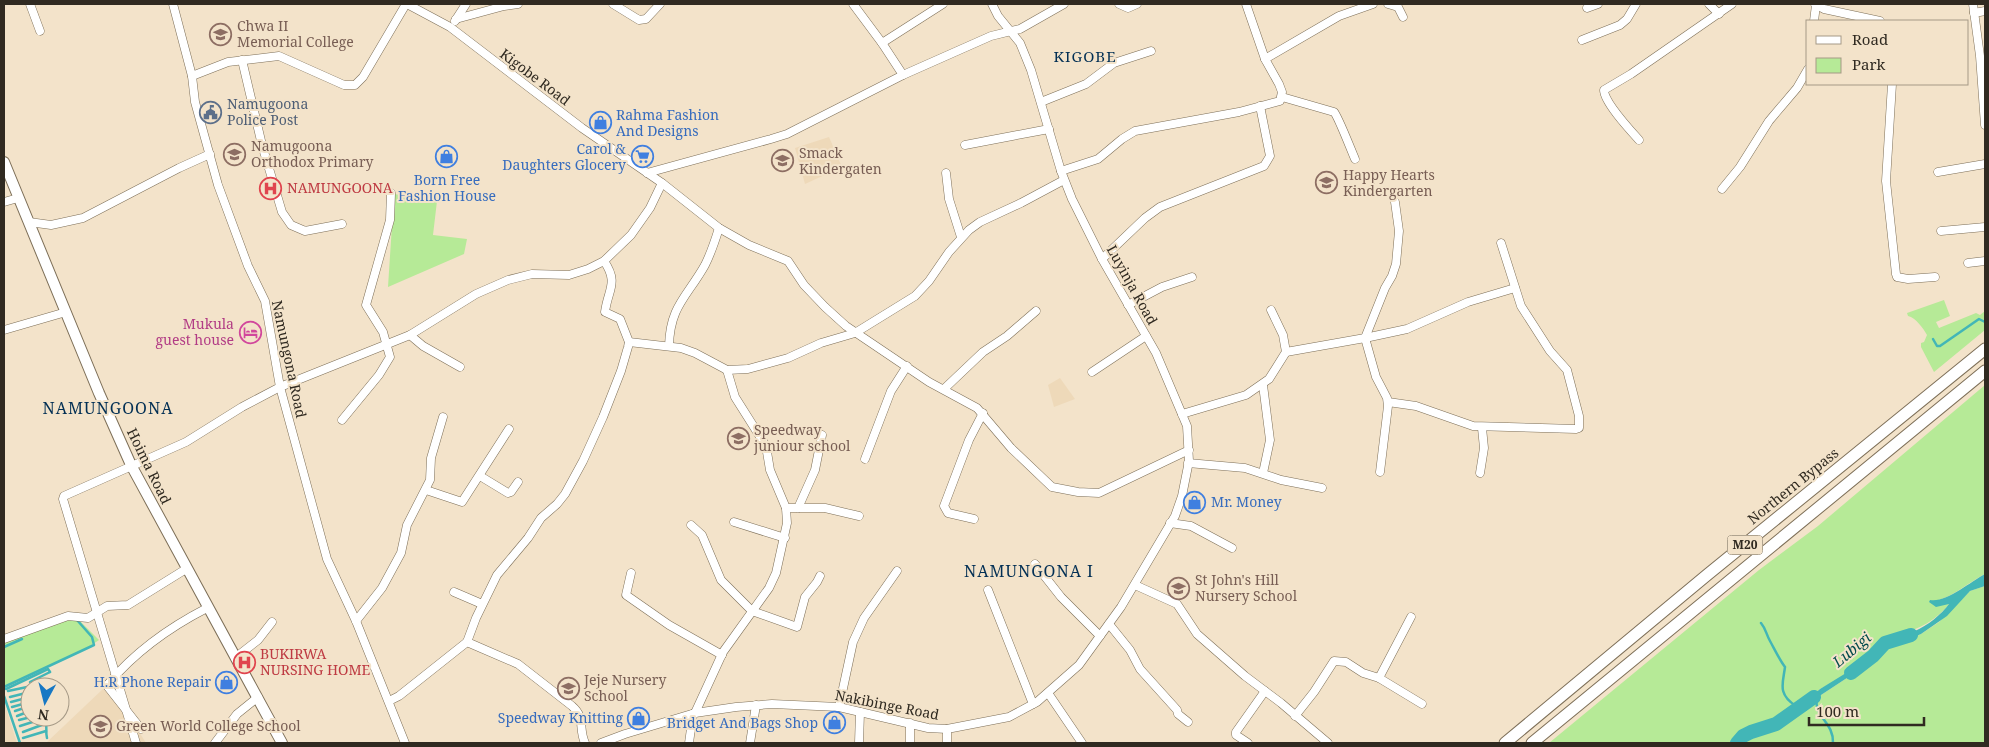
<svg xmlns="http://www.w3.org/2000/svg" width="1989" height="747" font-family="'Noto Serif',serif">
  <rect width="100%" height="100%" fill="#f3e3ca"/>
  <g fill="#eed9b9">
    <path d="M829 137 842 167 805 184 795 148Z"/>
    <path d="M1060 378 1075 399 1054 407 1048 385Z"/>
    <path d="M104 688 112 694 129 716 146 743H46Z"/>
    <path d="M4 702 17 743H4Z"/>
  </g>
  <g fill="#b6ea97" fill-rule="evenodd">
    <path d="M394 194 437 201 433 235 467 239 464 254 388 287Z"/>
    <path d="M1944 300 1950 316 1936 322 1939 328 1976 313 1980 315 1985 311V330L1934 372 1921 347V343L1924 342 1927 335C1923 328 1916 318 1908 316L1907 313Z"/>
    <path d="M1985 385V574C1967 583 1950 600 1929 602L1950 603C1937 620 1919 629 1899 635L1914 637 1921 634 1939 622 1970 591 1985 586V743H1549L1759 570 1818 526ZM1856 672 1821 695 1806 710 1795 703 1800 704 1804 703 1820 689 1846 675Z"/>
    <path d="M65 619 79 620 99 640 87 648 4 687V641L40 630Z"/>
  </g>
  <g fill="#42b6b7">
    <path d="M1985 574V586L1970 591 1947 616 1921 634 1900 643H1894L1893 641C1900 634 1906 634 1915 631 1927 626 1942 614 1949 604L1936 607 1929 602 1930 600C1946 603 1970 582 1985 574Z"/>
    <path d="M1864 662 1856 672 1821 695 1806 711 1792 706 1795 703 1800 704 1804 703 1820 689Z"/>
  </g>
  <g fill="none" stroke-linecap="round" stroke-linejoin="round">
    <g stroke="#42b6b7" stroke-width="2.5">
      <path d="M1933 339 1937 346H1940L1979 319 1985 322"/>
      <path d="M1761 623C1766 629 1766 634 1770 641 1775 650 1779 659 1785 667 1783 683 1777 694 1796 706"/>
      <path d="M4 647 22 639"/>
      <path d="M30 682 50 672"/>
      <path d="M4 687 94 645 92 637 77 620"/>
      <path d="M6 689 48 669 50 672"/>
      <path d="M8 691 32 686"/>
      <path d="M4 696 20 743"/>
      <path d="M10 697 30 692"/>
      <path d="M1817 697C1813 717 1834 722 1833 743"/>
      <path d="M11 702 30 697"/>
      <path d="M12 707 30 702"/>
      <path d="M15 711 30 706"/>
      <path d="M17 716 30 711"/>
      <path d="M45 718C48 726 45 730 47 738"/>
      <path d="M19 720 31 717"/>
      <path d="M20 726 45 718"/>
      <path d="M23 732 47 723"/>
      <path d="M23 738 46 731"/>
    </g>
    <g stroke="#42b6b7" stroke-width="14">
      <path d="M1851 673 1873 656 1885 643 1911 635"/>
      <path d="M1737 743 1743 736 1751 732 1776 724 1814 697"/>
    </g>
    <defs>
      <g id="minor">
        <path d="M30 4 40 31"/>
        <path d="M173 4 192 76 195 102 218 185 248 266 265 301 280 387 327 559 356 621 405 743"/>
        <path d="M407 4 450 27 582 128 662 183 719 228 749 245 788 261 804 285 825 307 846 326 929 382 977 408 1011 448 1052 487 1078 492 1099 493 1189 450"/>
        <path d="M613 4 639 20 646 19 660 4"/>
        <path d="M853 4 882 43 903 75"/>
        <path d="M1119 4 1128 8 1137 4"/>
        <path d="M1388 4 1398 7 1403 17"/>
        <path d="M1709 4 1719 14"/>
        <path d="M1815 4 1824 9 1880 21"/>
        <path d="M1973 4 1980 56 1985 125"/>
        <path d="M1587 8 1598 4"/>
        <path d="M1974 13 1985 11"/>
        <path d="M456 19 504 6 518 4"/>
        <path d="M455 21 466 4"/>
        <path d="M1814 21 1816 5"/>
        <path d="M1582 40 1620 25 1627 19 1636 4"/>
        <path d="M882 43 943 4"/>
        <path d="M1265 59 1339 16 1373 4"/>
        <path d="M242 60 262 145 282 212 291 225 305 231 342 224"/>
        <path d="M192 76 228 62 279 56 344 85H355L363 77 406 4"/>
        <path d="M1892 84 1886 181 1896 274 1897 277 1908 279 1935 277"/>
        <path d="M1282 97 1334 112C1338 116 1351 150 1355 159"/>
        <path d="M1041 102 1086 84 1114 63 1151 51"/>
        <path d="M1639 140C1630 130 1604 102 1604 90L1631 74 1732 4"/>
        <path d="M965 145 1049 129"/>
        <path d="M1061 171 1098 159 1122 139 1135 131 1239 112 1280 101 1282 92 1279 84 1265 59 1246 4"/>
        <path d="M1938 172 1985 164"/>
        <path d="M647 173 771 139 787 134 903 75 991 36 1020 29 1064 4"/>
        <path d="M946 173 949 199 961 237"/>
        <path d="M1722 189 1740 167 1769 121 1797 88 1808 69"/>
        <path d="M4 202 18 198"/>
        <path d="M29 222 51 225 83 218 179 168 210 154"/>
        <path d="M1941 231 1985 227"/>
        <path d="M1102 259 1145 218 1160 207 1264 166 1270 156 1260 106"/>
        <path d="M1968 263 1985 261"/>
        <path d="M1128 305 1162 287 1192 277"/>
        <path d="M4 330 66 312"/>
        <path d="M410 335 423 346 460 367"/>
        <path d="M629 342 681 348 695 353 727 370 748 369 788 358 821 343 855 333 915 296 929 281 949 252 969 230 980 222 1021 203 1064 180"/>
        <path d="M669 346C670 306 687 297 705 265 711 253 715 241 719 228"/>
        <path d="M1286 352 1365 338 1407 329 1468 302 1515 288"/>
        <path d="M1092 372 1146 336"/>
        <path d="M944 389 983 352 1007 336 1036 311"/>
        <path d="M1388 402 1416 406 1473 426 1576 429 1579 428V416L1567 370 1550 351 1521 306 1501 243"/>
        <path d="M1182 414 1246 395 1269 379 1286 352 1283 335 1271 310"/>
        <path d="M342 420 379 375 390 357 383 332 366 305 390 220 391 193"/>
        <path d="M865 459 891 391 907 366"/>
        <path d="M1188 463 1245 468 1281 480 1322 488"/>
        <path d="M1380 472 1388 406 1387 398 1376 377 1365 338 1385 288 1392 276 1396 264 1399 231 1395 202"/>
        <path d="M1263 473 1270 440 1263 385"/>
        <path d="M1480 473 1484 448 1482 428"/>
        <path d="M480 476 508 493 511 492 518 482"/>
        <path d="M426 490 462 502 509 429"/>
        <path d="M786 508H825L859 516"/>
        <path d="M798 508 815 470 822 435"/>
        <path d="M974 519 948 513 944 506 969 440 983 413"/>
        <path d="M734 522 785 538"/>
        <path d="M1170 523 1191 526 1232 548"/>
        <path d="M691 525 702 535 721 580 752 611 797 627 805 597 817 582 820 576"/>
        <path d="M1035 564 1061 597 1100 636"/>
        <path d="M631 573 626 595 669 625 722 655"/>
        <path d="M1135 585 1177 604 1197 634 1245 676 1281 703 1328 743"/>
        <path d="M988 590 1033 704"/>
        <path d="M454 592 482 604"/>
        <path d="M356 621 382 588 401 553 407 525 430 480 431 458 443 417"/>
        <path d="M1109 624 1130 650 1140 669 1177 710 1178 714 1188 722"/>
        <path d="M4 639 68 616 88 618 107 606 128 605 186 569"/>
        <path d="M467 642 476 618 497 575 528 538 541 518 557 504 565 494 583 461 603 417 621 371 628 347 629 342 620 319 605 312C608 289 619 283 604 261"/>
        <path d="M235 658 258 640 272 622"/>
        <path d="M1379 678 1411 617"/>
        <path d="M1048 693 1082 743"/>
        <path d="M389 701 399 696 467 642 518 664 572 706C586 718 578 728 585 743"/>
        <path d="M839 707 853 642 864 618 897 571"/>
        <path d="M695 713 723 652 769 588 776 573 787 523 786 508 770 470 766 446 735 397 727 370"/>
        <path d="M1295 716 1314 692 1334 661 1346 662 1363 673 1379 678 1422 704"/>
        <path d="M910 723V743"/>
        <path d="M141 729 108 687V684C135 652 170 627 207 608"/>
        <path d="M947 729V743"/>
        <path d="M136 743 63 499 64 496 186 442 242 407 280 387 410 335 476 294 508 280 532 274 569 275 588 269 604 261 631 235 650 208 662 183"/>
        <path d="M215 743 237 714 258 697"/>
        <path d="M601 743 625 734 695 713 736 707 772 704 839 707 928 728 947 729 1009 717 1037 702 1079 665 1121 607 1175 516 1182 496 1189 461 1187 426 1156 353 1102 259 1072 199 1061 171 1031 70 1020 43 998 16 992 4"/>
        <path d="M689 743 693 714"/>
        <path d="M750 743 756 705"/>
        <path d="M859 743 860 712"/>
        <path d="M1248 743 1236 735V732L1265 691"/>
      </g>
      <path id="major" d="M4 162 99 393 131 465 282 743"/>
      <g id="highway">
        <path d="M1505 743 1707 575 1985 349"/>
        <path d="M1532 743 1985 371"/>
      </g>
    </defs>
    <use href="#minor" stroke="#7d6f58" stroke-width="9"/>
    <use href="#major" stroke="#7d6f58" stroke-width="12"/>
    <use href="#highway" stroke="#7d6f58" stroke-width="13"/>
    <use href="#minor" stroke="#fff" stroke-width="8"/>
    <use href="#major" stroke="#fff" stroke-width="10"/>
    <use href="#highway" stroke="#fff" stroke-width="11"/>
  </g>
  <defs>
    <symbol id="university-ring" viewBox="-11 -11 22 22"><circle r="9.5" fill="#f3e3ca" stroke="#8d6e63" stroke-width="1.5"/><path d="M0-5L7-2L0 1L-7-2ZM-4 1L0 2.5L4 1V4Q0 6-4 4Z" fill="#8d6e63"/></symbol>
    <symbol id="civic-ring" viewBox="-11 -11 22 22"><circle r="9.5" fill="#f3e3ca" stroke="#5c6f8a" stroke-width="1.5"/><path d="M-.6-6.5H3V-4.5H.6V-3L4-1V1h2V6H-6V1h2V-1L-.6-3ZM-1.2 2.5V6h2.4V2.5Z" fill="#5c6f8a"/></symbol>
    <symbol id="shop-ring" viewBox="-11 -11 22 22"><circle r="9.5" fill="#f3e3ca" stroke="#3f7fe0" stroke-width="1.5"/><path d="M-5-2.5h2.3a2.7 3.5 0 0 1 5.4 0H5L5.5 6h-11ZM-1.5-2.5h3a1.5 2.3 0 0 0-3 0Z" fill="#3f7fe0"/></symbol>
    <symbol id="school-ring" viewBox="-11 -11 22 22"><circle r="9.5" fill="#f3e3ca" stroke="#8d6e63" stroke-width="1.5"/><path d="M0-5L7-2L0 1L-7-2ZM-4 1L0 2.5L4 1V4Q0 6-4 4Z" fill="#8d6e63"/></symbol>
    <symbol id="supermarket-ring" viewBox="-11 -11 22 22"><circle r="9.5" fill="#f3e3ca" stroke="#3f7fe0" stroke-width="1.5"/><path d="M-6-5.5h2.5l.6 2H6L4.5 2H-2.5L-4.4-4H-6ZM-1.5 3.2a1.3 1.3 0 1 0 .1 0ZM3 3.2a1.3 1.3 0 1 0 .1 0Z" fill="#3f7fe0"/></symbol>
    <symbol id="hospital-ring" viewBox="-11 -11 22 22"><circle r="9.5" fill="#f3e3ca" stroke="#e0444e" stroke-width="1.5"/><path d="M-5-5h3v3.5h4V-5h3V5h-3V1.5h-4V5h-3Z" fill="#e0444e"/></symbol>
    <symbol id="hotel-ring" viewBox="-11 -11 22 22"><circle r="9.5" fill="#f3e3ca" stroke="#d1479c" stroke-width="1.5"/><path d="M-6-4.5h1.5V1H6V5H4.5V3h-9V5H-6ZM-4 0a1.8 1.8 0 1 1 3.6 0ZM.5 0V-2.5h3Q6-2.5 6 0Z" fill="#d1479c"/></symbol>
  </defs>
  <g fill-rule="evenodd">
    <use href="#university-ring" x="208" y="22" width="25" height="25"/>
    <use href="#civic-ring" x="198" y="100" width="25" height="25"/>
    <use href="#shop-ring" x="588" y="110" width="25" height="25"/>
    <use href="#school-ring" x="222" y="142" width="25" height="25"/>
    <use href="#shop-ring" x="434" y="144" width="25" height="25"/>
    <use href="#supermarket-ring" x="630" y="144" width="25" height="25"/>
    <use href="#school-ring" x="770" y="148" width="25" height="25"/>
    <use href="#school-ring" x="1314" y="170" width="25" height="25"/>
    <use href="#hospital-ring" x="258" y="176" width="25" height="25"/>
    <use href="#hotel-ring" x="238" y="320" width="25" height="25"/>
    <use href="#school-ring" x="726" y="426" width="25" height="25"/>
    <use href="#shop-ring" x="1182" y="490" width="25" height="25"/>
    <use href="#school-ring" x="1166" y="576" width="25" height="25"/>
    <use href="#hospital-ring" x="232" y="650" width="25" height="25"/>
    <use href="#shop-ring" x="214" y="670" width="25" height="25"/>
    <use href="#school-ring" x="556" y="676" width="25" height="25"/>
    <use href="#shop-ring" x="626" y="706" width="25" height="25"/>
    <use href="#shop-ring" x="822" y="710" width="25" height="25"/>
    <use href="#school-ring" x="88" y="714" width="25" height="25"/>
  </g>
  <g text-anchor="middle" stroke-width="4" stroke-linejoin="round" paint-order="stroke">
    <rect fill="#f3e3ca" stroke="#6a6254" stroke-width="1" x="1727.5" y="535.5" width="35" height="19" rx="4"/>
    <g font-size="12" font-weight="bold" fill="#302a21">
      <text x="1745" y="549">M20</text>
    </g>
    <g font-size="14" fill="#785e54" stroke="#f3e3ca" text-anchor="start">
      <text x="237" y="31">Chwa II<tspan x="237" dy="16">Memorial College</tspan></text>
      <text x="251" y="151">Namugoona<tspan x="251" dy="16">Orthodox Primary</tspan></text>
      <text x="799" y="158">Smack<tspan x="799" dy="16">Kindergaten</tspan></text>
      <text x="1343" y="180">Happy Hearts<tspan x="1343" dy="16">Kindergarten</tspan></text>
      <text x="754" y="435">Speedway<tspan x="754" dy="16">juniour school</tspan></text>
      <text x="1195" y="585">St John's Hill<tspan x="1195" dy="16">Nursery School</tspan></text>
      <text x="584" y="685">Jeje Nursery<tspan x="584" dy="16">School</tspan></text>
      <text x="116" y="731">Green World College School</text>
    </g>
    <g font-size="14" fill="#302a21" stroke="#f3e3ca">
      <text transform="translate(535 77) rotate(37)" y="5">Kigobe Road</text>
      <text transform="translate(1132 285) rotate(61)" y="5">Luyinja Road</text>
      <text transform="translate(289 359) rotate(78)" y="5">Namungona Road</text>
      <text transform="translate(149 466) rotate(64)" y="5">Hoima Road</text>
      <text transform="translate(1793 486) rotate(-39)" y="5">Northern Bypass</text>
      <text transform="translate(887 705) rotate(11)" y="5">Nakibinge Road</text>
    </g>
    <g font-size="14" fill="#4e5e75" stroke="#f3e3ca" text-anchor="start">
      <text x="227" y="109">Namugoona<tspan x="227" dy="16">Police Post</tspan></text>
    </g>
    <g font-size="14" fill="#366cbe" stroke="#f3e3ca" text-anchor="end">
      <text x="616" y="120" text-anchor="start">Rahma Fashion<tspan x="616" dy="16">And Designs</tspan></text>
      <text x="626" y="154">Carol &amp;<tspan x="626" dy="16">Daughters Glocery</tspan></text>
      <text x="447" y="185" text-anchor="middle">Born Free<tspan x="447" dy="16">Fashion House</tspan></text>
      <text x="1211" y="507" text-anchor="start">Mr. Money</text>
      <text x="211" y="687">H.R Phone Repair</text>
      <text x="623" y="723">Speedway Knitting</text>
      <text x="818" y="728">Bridget And Bags Shop</text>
    </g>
    <g font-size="14" fill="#be3a42" stroke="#f3e3ca" text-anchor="start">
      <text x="287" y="193">NAMUNGOONA</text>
      <text x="260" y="659">BUKIRWA<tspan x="260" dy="16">NURSING HOME</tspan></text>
    </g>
    <g font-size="14" fill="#b23c85" stroke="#f3e3ca" text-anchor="end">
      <text x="234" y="329">Mukula<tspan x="234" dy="16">guest house</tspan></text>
    </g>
    <g font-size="15" letter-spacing="1" fill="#022f54" stroke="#f3e3ca">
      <text x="1085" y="62">KIGOBE</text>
    </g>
    <g font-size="15" font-style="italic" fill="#044c4d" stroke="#f3e3ca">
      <text transform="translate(1852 650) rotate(-40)" y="5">Lubigi</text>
    </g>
    <g font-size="16" letter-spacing="1" fill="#022f54" stroke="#f3e3ca">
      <text x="108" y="414">NAMUNGOONA</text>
      <text x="1029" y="577">NAMUNGONA I</text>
    </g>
  </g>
  <rect width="1989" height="747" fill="none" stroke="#302a21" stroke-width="10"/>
  <rect x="1806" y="20" width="162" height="65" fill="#f3e3ca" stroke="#a59986"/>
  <rect x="1816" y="36" width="25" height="8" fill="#ffffff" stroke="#a59986"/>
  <text x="1852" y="45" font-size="15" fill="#302a21">Road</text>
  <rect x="1816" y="58" width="25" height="15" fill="#b6ea97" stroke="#a59986"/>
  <text x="1852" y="70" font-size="15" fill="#302a21">Park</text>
  <g transform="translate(45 702) rotate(187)"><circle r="24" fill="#f3e3ca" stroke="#a59986"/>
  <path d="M0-4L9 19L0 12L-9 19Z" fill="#1778c4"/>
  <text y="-8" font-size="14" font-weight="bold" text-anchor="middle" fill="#302a21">N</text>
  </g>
  <path d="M1809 717v8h115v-8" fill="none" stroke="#302a21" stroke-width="2.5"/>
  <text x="1816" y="717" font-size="15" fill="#302a21" stroke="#f3e3ca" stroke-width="4" paint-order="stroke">100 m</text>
</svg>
